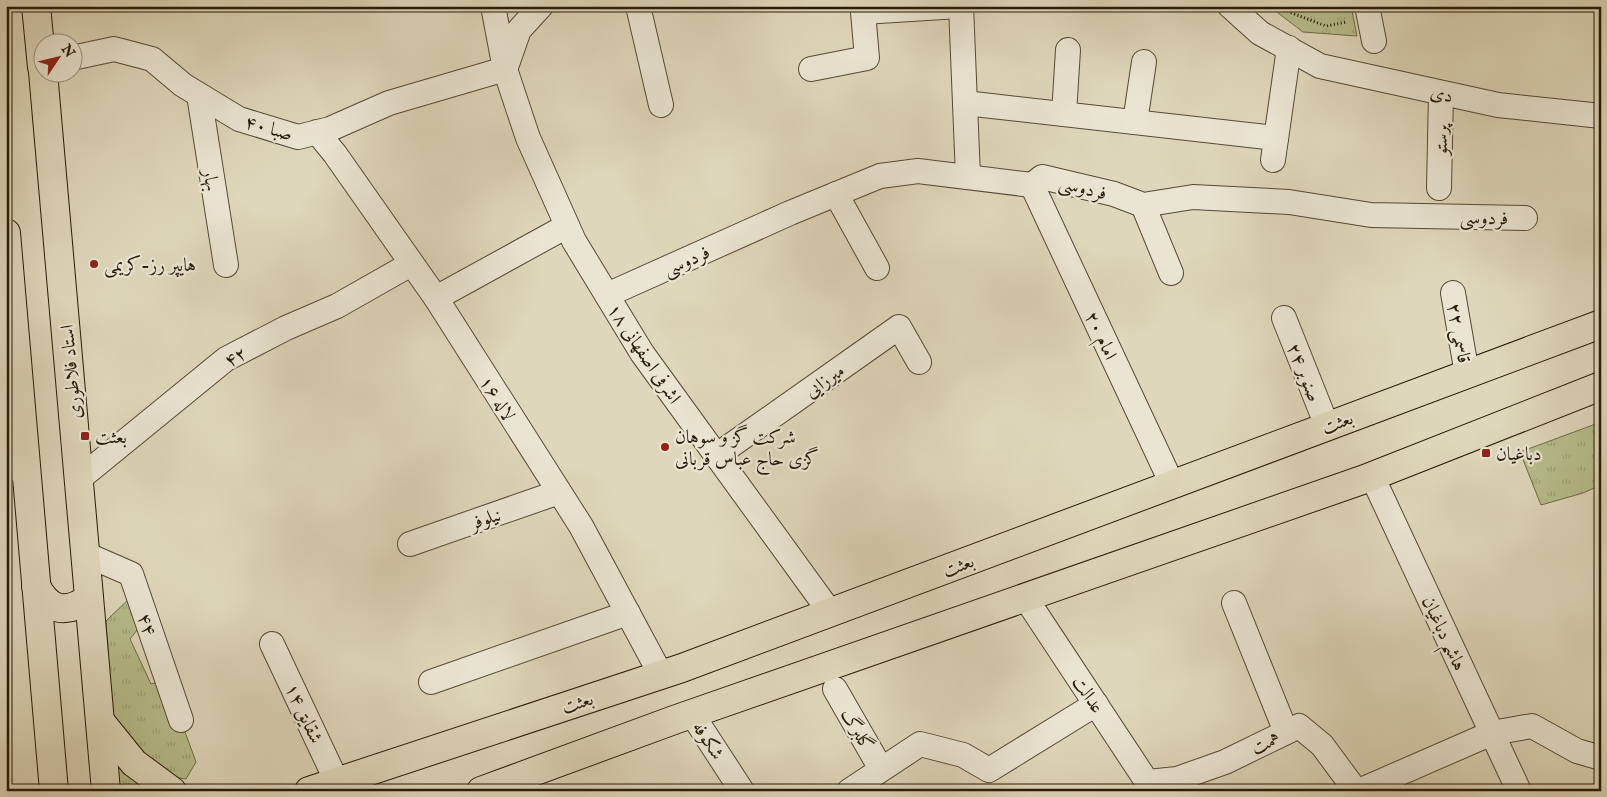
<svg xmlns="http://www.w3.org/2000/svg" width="1607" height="797" font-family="'IM FELL English',Amiri,serif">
  <defs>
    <pattern id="grass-tufts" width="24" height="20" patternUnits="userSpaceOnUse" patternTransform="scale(1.25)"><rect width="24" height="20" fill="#b7bd8c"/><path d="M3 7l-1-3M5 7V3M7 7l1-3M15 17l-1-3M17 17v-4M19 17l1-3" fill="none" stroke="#9da277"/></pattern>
  </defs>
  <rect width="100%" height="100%" fill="#dfd7bb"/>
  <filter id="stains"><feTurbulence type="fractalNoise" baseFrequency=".004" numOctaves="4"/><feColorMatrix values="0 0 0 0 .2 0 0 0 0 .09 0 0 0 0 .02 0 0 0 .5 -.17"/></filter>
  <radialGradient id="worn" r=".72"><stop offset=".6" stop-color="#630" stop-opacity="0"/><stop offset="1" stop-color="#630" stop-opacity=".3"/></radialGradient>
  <g fill="url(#grass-tufts)" stroke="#6f6c4a">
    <path d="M1269 6H1351L1357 36 1303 32Z"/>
    <path d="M1601 422V485L1583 493 1541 505 1520 452Z"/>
    <path d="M134 594 149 615 130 639 151 684 166 680 196 762 186 779 175 777 133 746 115 724 111 700 106 621Z"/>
    <path d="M109 750 159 791H115Z"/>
  </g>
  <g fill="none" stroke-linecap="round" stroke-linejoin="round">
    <defs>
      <g id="minor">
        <path d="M493 6 505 69 528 138 574 241 642 353 830 612"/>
        <path d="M638 6 661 105"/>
        <path d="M961 6 968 177"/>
        <path d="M1230 6 1260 33 1320 66 1498 105 1601 116"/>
        <path d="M1367 6 1374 41"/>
        <path d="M72 58 114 49 152 59 183 85 239 119 298 137 330 129 389 103 505 69"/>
        <path d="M506 67 519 30 541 6"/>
        <path d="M811 69 867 58 863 12 959 6"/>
        <path d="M199 95 226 265"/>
        <path d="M965 103 1276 138"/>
        <path d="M1064 114 1068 50"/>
        <path d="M1135 122 1144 62"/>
        <path d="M317 132 335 154 436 298 581 526 661 675"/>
        <path d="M1273 160 1289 48"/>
        <path d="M1032 185 1172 484"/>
        <path d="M1439 188 1441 93"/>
        <path d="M836 194 877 268"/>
        <path d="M1143 205 1171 273"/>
        <path d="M1453 293 1467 374"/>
        <path d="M607 295 790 213 880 176 918 171 1032 185 1042 177 1114 194 1143 205 1193 197 1289 202 1371 215 1525 218"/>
        <path d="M436 298 567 226"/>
        <path d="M1284 318 1327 426"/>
        <path d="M6 454 27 478"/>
        <path d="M716 456 899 327 919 362"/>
        <path d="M1372 476 1519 791"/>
        <path d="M79 479 226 359 286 328 337 306 411 264"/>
        <path d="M410 544 559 492"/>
        <path d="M85 554 131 574 181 720"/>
        <path d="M1025 597 1153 791"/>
        <path d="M1234 603 1286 732"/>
        <path d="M272 644 337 782"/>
        <path d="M431 682 628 613"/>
        <path d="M835 689 881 769"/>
        <path d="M692 714 742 791"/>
        <path d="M1148 782 1177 779 1225 762 1299 726 1322 745 1356 791"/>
        <path d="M849 791 920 744 963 755 989 770 1096 704"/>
        <path d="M1359 791 1492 733 1532 726 1577 751 1601 758"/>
      </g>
      <g id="major">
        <path d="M36 6 42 67"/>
        <path d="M43 72 106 791"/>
        <path d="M6 233 54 791"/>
        <path d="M36 586C49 611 66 615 89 598"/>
        <path d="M100 721 134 763 172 791"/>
        <path d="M309 791 682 668 1601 324"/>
        <path d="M481 791 674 720 1365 479 1601 386"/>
      </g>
    </defs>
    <use href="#minor" stroke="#554935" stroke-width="26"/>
    <use href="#major" stroke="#271a08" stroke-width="30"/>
    <path stroke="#271a08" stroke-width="3" stroke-dasharray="1 2.5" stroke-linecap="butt" d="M1283 6 1289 12 1326 26 1347 22"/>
    <use href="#minor" stroke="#eae5d3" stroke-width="24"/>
    <use href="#major" stroke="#dfd7bb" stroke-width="28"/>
  </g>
  <g fill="#8f2418" stroke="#eae5d3" stroke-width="2">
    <circle cx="94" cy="264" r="5"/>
    <rect x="80" y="431" width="10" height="10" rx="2.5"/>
    <circle cx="665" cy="447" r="5"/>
    <rect x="1481" y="448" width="10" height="10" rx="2.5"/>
  </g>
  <g text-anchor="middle" stroke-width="4.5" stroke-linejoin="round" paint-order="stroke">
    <g font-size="19" fill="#271a08" stroke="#eae5d3">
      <text transform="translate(1442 93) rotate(13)" y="7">دی</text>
      <text transform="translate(269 127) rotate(16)" y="7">صبا ۴۰</text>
      <text transform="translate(1440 140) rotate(-89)" y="7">پرستو</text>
      <text transform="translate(212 180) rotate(81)" y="7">بهار</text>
      <text transform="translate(1083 187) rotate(14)" y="7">فردوسی</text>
      <text transform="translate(1484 217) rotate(1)" y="7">فردوسی</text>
      <text transform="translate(686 260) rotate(-24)" y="7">فردوسی</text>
      <text transform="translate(1460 333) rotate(80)" y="7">قاسمی ۲۲</text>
      <text transform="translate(1102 335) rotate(65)" y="7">امام ۲۰</text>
      <text transform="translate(645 353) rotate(56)" y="7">اشرفی اصفهانی ۱۸</text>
      <text transform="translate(235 356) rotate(-30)" y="7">۴۲</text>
      <text transform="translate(70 372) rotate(-95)" y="7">استاد فلاطوری</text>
      <text transform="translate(1305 372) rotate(68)" y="7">صنوبر ۲۴</text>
      <text transform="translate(824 380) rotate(-35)" y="7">میرزایی</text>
      <text transform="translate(498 398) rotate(58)" y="7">لاله ۱۶</text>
      <text transform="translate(1337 422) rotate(-21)" y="7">بعثت</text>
      <text transform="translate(485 518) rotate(-19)" y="7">نیلوفر</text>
      <text transform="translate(958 565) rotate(-21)" y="7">بعثت</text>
      <text transform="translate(148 624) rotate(71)" y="7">۴۴</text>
      <text transform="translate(1445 633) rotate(65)" y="7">هاشم دباغیان</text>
      <text transform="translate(1089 694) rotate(56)" y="7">عدالت</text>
      <text transform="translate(577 702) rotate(-18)" y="7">بعثت</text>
      <text transform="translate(305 713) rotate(65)" y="7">شقایق ۱۴</text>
      <text transform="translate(858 729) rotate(60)" y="7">گلبرگ</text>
      <text transform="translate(709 740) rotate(57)" y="7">شکوفه</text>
      <text transform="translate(1265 742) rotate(-26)" y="7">همت</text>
    </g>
    <g font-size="19" fill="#271a08" stroke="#eae5d3" text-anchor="start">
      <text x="104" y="271">هایپر رز-کریمی</text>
      <text x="95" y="443">بعثت</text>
      <text x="675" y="443">شرکت گز و سوهان<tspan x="675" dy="22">گزی حاج عباس قربانی</tspan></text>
      <text x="1496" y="460">دباغیان</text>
    </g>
  </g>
  <rect width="1607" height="797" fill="none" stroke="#dfd7bb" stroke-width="25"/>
  <rect x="8" y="8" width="1592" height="782" fill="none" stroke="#271a08" stroke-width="2.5"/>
  <rect x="12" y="12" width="1582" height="772" fill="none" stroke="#271a08"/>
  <g transform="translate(58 58) rotate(55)"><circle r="24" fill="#eae5d3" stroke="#9c9482"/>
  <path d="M0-4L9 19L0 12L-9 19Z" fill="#8f2418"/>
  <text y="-8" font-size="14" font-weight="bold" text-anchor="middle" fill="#271a08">N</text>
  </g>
  <rect width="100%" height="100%" filter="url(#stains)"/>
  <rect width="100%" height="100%" fill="url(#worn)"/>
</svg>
